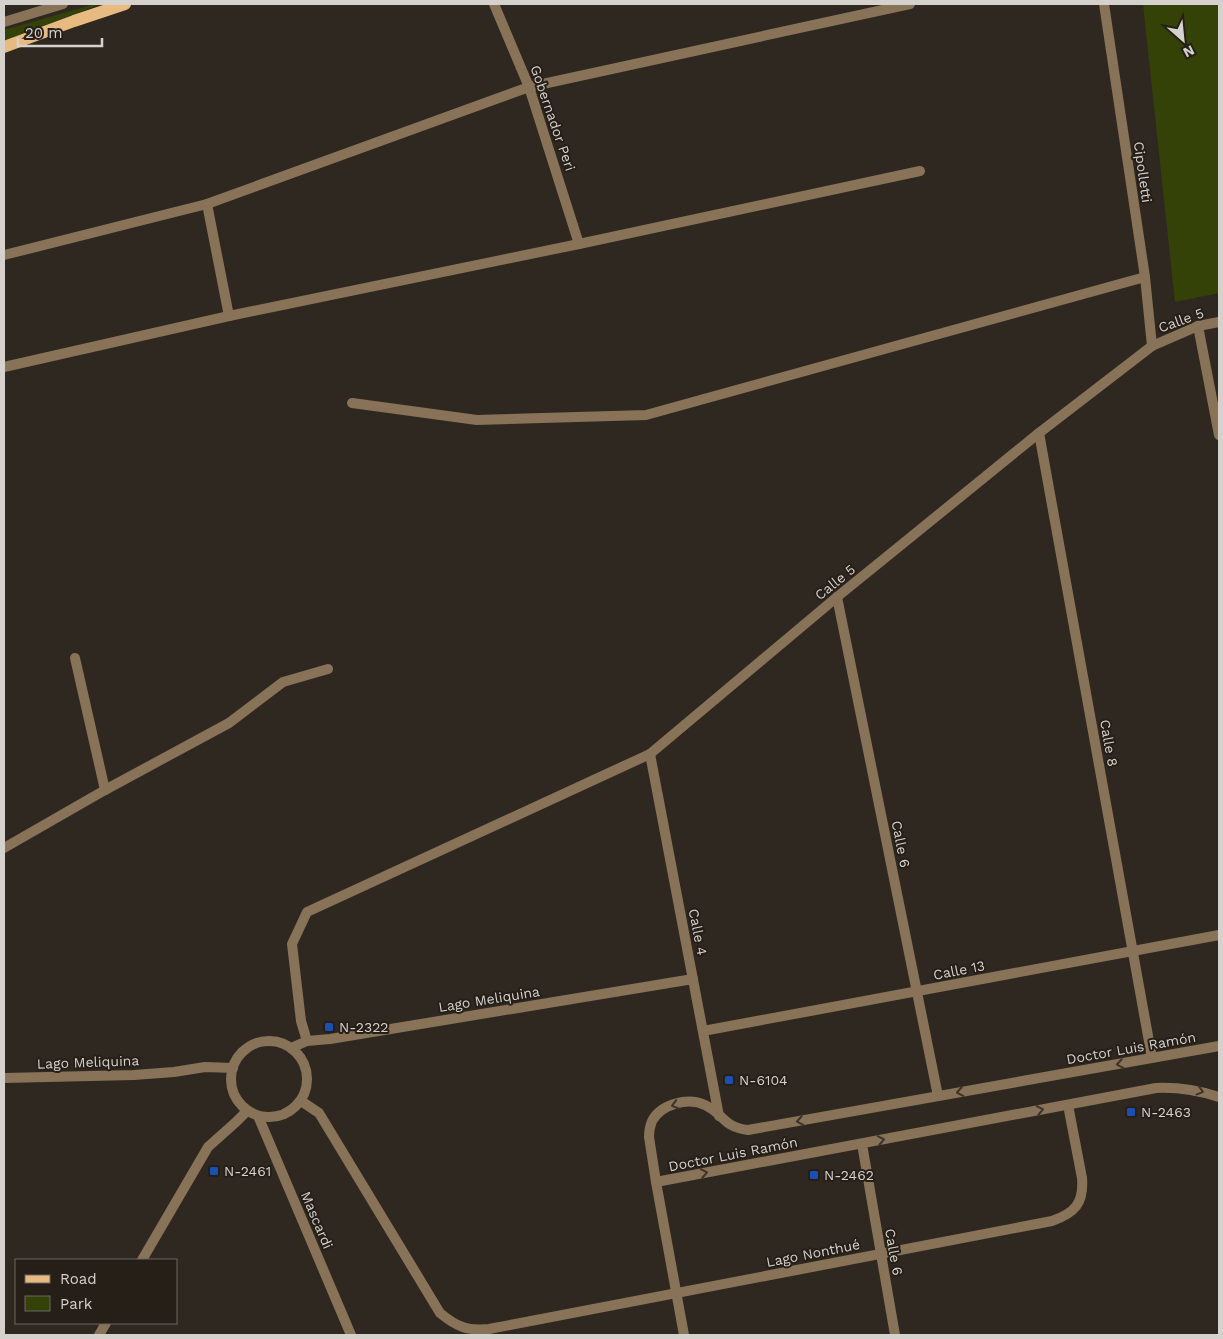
<svg xmlns="http://www.w3.org/2000/svg" width="1223" height="1339" font-family="'Work Sans',sans-serif">
  <rect width="100%" height="100%" fill="#2f2821"/>
  <g fill="#344208">
    <path d="M95 4H101L4 41V30Z"/>
    <path d="M1143 4H1219V293L1175 302Z"/>
  </g>
  <g fill="none" stroke-linecap="round" stroke-linejoin="round">
    <path stroke="#887258" stroke-width="10" d="M4 22 63 4"/>
    <g stroke="#887258" stroke-width="10">
      <path d="M494 4 529 87 579 244"/>
      <path d="M1104 4 1145 277 1152 346"/>
      <path d="M207 204 229 316 579 244 920 171"/>
      <path d="M4 255 207 204 529 87 910 4"/>
      <path d="M1198 326 1219 435"/>
      <path d="M4 367 229 316"/>
      <path d="M352 403 477 420 646 415 1145 277"/>
      <path d="M1039 433 1152 1058"/>
      <path d="M837 597 938 1096"/>
      <path d="M75 658 105 790"/>
      <path d="M650 754 719 1116"/>
      <path d="M4 848 105 790 229 723 283 682 328 669"/>
      <path d="M703 1031 1219 935"/>
      <path d="M307 1041 301 1021 292 944 307 912 650 754 837 597 1039 433 1152 346 1198 326 1219 322"/>
      <circle cx="269" cy="1079" r="38"/>
      <path d="M291 1048 307 1041 330 1039 693 979"/>
      <path d="M4 1078 134 1075 174 1072 205 1067 233 1068"/>
      <path d="M301 1101 319 1113 440 1313C457 1327 467 1331 489 1329L1052 1221C1075 1213 1084 1203 1082 1178L1068 1105"/>
      <path d="M258 1116 351 1335"/>
      <path d="M862 1144 895 1335"/>
      <path d="M656 1182 1156 1088C1179 1087 1197 1090 1219 1097"/>
      <path d="M142 1260 208 1147 236 1122 247 1111"/>
      <path d="M99 1335 106 1323"/>
      <path d="M684 1335 656 1182 649 1137C649 1131 650 1126 652 1121 661 1104 688 1097 705 1105 724 1114 723 1127 748 1130L1219 1046"/>
    </g>
    <path stroke="#e7ba82" stroke-width="12" d="M4 47 74 21 125 4"/>
  </g>
  <defs><path id="oneway-chevron" d="M-2-3.5L2.5 0L-2 3.5" fill="none" stroke-width="1.6" stroke-linecap="round" stroke-linejoin="round" transform="scale(1.25)"/></defs>
  <g stroke="#3e3428">
    <use href="#oneway-chevron" transform="translate(1120 1064) rotate(170)"/>
    <use href="#oneway-chevron" transform="translate(1200 1091) rotate(15)"/>
    <use href="#oneway-chevron" transform="translate(960 1092) rotate(170)"/>
    <use href="#oneway-chevron" transform="translate(675 1105) rotate(163)"/>
    <use href="#oneway-chevron" transform="translate(1040 1110) rotate(-11)"/>
    <use href="#oneway-chevron" transform="translate(800 1121) rotate(170)"/>
    <use href="#oneway-chevron" transform="translate(881 1140) rotate(-11)"/>
    <use href="#oneway-chevron" transform="translate(704 1173) rotate(-11)"/>
  </g>
  <g fill="#1a4fb4" stroke="#251f18" stroke-width="2">
    <rect x="324" y="1022" width="10" height="10" rx="2.5"/>
    <rect x="724" y="1075" width="10" height="10" rx="2.5"/>
    <rect x="1126" y="1107" width="10" height="10" rx="2.5"/>
    <rect x="209" y="1166" width="10" height="10" rx="2.5"/>
    <rect x="809" y="1170" width="10" height="10" rx="2.5"/>
  </g>
  <g text-anchor="middle" stroke-width="4" stroke-linejoin="round" paint-order="stroke">
    <g font-size="14" fill="#d5d1cc" stroke="#251f18">
      <text transform="translate(553 118) rotate(71)" y="5">Gobernador Peri</text>
      <text transform="translate(1143 172) rotate(82)" y="5">Cipolletti</text>
      <text transform="translate(1181 320) rotate(-20)" y="5">Calle 5</text>
      <text transform="translate(835 582) rotate(-39)" y="5">Calle 5</text>
      <text transform="translate(1109 743) rotate(80)" y="5">Calle 8</text>
      <text transform="translate(901 844) rotate(79)" y="5">Calle 6</text>
      <text transform="translate(698 932) rotate(79)" y="5">Calle 4</text>
      <text transform="translate(959 970) rotate(-11)" y="5">Calle 13</text>
      <text transform="translate(489 999) rotate(-9)" y="5">Lago Meliquina</text>
      <text transform="translate(1131 1048) rotate(-10)" y="5">Doctor Luis Ramón</text>
      <text transform="translate(88 1062) rotate(-2)" y="5">Lago Meliquina</text>
      <text transform="translate(733 1154) rotate(-11)" y="5">Doctor Luis Ramón</text>
      <text transform="translate(317 1220) rotate(67)" y="5">Mascardi</text>
      <text transform="translate(894 1252) rotate(80)" y="5">Calle 6</text>
      <text transform="translate(813 1253) rotate(-11)" y="5">Lago Nonthué</text>
    </g>
    <g font-size="14" fill="#d5d1cc" stroke="#251f18" text-anchor="start">
      <text x="339" y="1032">N-2322</text>
      <text x="739" y="1085">N-6104</text>
      <text x="1141" y="1117">N-2463</text>
      <text x="224" y="1176">N-2461</text>
      <text x="824" y="1180">N-2462</text>
    </g>
  </g>
  <rect width="1223" height="1339" fill="none" stroke="#d5d1cc" stroke-width="10"/>
  <rect x="15" y="1259" width="162" height="65" fill="#251f18" stroke="#6b6660"/>
  <rect x="25" y="1275" width="25" height="8" fill="#e7ba82" stroke="#6b6660"/>
  <text x="60" y="1284" font-size="15" fill="#d5d1cc">Road</text>
  <rect x="25" y="1296" width="25" height="15" fill="#344208" stroke="#6b6660"/>
  <text x="60" y="1309" font-size="15" fill="#d5d1cc">Park</text>
  <g transform="translate(1183 40) rotate(153)" stroke="#251f18" stroke-width="4" paint-order="stroke">
  <path d="M0-4L9 19L0 12L-9 19Z" fill="#d5d1cc"/>
  <text y="-8" font-size="14" font-weight="bold" text-anchor="middle" fill="#d5d1cc">N</text>
  </g>
  <path d="M18 38v8h84v-8" fill="none" stroke="#d5d1cc" stroke-width="2.5"/>
  <text x="25" y="38" font-size="15" fill="#d5d1cc" stroke="#251f18" stroke-width="4" paint-order="stroke">20 m</text>
</svg>
